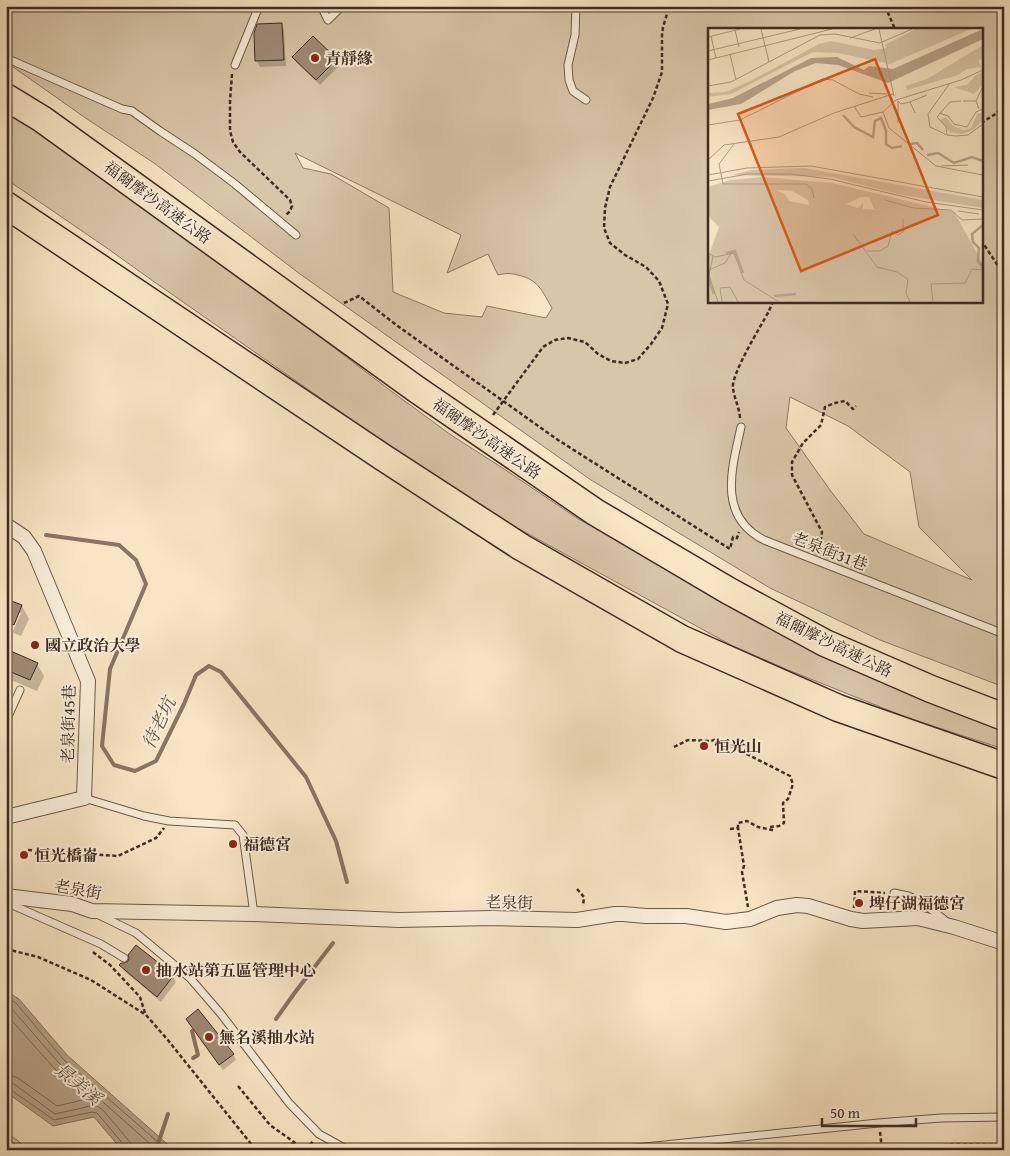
<svg xmlns="http://www.w3.org/2000/svg" width="1010" height="1156" font-family="'Gentium Book Plus','Noto Serif TC',serif">
  <rect width="100%" height="100%" fill="#f8e5c5"/>
  <filter id="stains"><feTurbulence type="fractalNoise" baseFrequency=".004" numOctaves="4"/><feColorMatrix values="0 0 0 0 .2 0 0 0 0 .09 0 0 0 0 .02 0 0 0 .5 -.17"/></filter>
  <radialGradient id="worn" r=".72"><stop offset=".6" stop-color="#630" stop-opacity="0"/><stop offset="1" stop-color="#630" stop-opacity=".3"/></radialGradient>
  <g fill="#d8c6a9" stroke="#8b7965" fill-rule="evenodd">
    <path d="M6 6H1004V687L880 640 770 588 591 480 300 274 154 163 87 119 6 62ZM709 29H981V301H709ZM295 153 461 235 447 273 488 254 498 275C506 273 510 273 518 275 539 280 542 291 552 308L546 318 487 306 482 317 444 313 393 292 389 208 331 174 303 168ZM790 397 848 426 910 472 919 527 972 580 864 534 830 490 786 428Z"/>
    <path d="M6 112 51 141 273 301 387 388 451 435 501 467 580 520 1004 728V749L908 718 788 670 731 645 512 525 422 469 153 281 104 246 6 179Z"/>
    <path d="M6 1133 17 1140 28 1150H6Z"/>
  </g>
  <path fill="#b9a68d" stroke="#887562" d="M6 991 19 999 67 1055 174 1150H122L94 1117 53 1126 6 1092Z"/>
  <g fill="#0003" fill-rule="evenodd">
    <path d="M281 24 284 30 286 66 260 67 257 61 255 33Z"/>
    <path d="M294 57 336 60 339 66 320 85 297 63Z"/>
    <path d="M6 600 22 606 29 619 21 636 6 630ZM18 613H21L13 631 11 630Z"/>
    <path d="M6 651 37 664 44 676 37 691 6 678Z"/>
    <path d="M121 965 173 976 176 982 161 1002 124 971Z"/>
    <path d="M191 1025 233 1054 236 1060 223 1070Z"/>
  </g>
  <g fill="none" stroke-linecap="round" stroke-linejoin="round">
    <g stroke="#7c6957" stroke-width="1">
      <path d="M6 997 16 1003 63 1059 167 1150"/>
      <path d="M6 1005 11 1008 59 1063 157 1150"/>
      <path d="M6 1014 54 1068 84 1096 85 1098 83 1100 57 1106 18 1078 13 1076 6 1075"/>
      <path d="M6 1082 14 1084 55 1114 91 1106H97L103 1110 129 1141 132 1145V1150"/>
      <path d="M6 1089 11 1090 54 1120 92 1112 97 1113 124 1145 126 1150"/>
    </g>
    <g stroke="#887562" stroke-width="4">
      <path d="M46 535 119 545 136 560 146 584 110 669 102 746 114 765 135 771 156 761 184 704 196 675 209 666 221 672 306 777 336 841 347 882"/>
      <path d="M276 1019 296 991 333 943"/>
      <path d="M192 1031 198 1055 193 1058"/>
      <path d="M156 1150 168 1114"/>
    </g>
  </g>
  <g fill="#9f8c76" stroke="#3e2c21">
    <path d="M282 23 284 60 255 61 254 33 257 24Z"/>
    <path d="M313 36 337 59 316 80 292 57Z"/>
    <path d="M6 599 22 605 14 625 6 621Z"/>
    <path d="M6 649 38 663 30 680 6 670Z"/>
    <path d="M136 945 174 975 157 997 119 965 121 963H124L128 961 129 958 128 955Z"/>
    <path d="M198 1009 234 1054 219 1065 186 1019Z"/>
  </g>
  <g fill="none" stroke-linecap="round" stroke-linejoin="round">
    <defs>
      <g id="service">
        <path d="M321 6 328 20 342 6"/>
        <path d="M576 6 575 35 568 65 569 80 573 91 586 100"/>
        <path d="M6 58 122 109 132 111 160 131 195 154 235 184 296 235"/>
        <path d="M235 65 259 6"/>
        <path d="M741 427C732 468 717 516 764 540L1004 634"/>
        <path d="M6 721 20 690"/>
        <path d="M84 798 144 816 169 821 235 825 243 835 254 914"/>
        <path d="M894 893 908 896 922 902 947 922"/>
        <path d="M6 900 10 904 101 944 124 958"/>
        <path d="M99 915 136 933 190 978 221 1014 289 1103 319 1134 348 1150"/>
        <path d="M616 1150 878 1123 941 1118 1004 1117"/>
      </g>
      <g id="minor">
        <path d="M6 525 24 537 34 551 88 681 84 798 6 817"/>
        <path d="M6 896 72 904 92 911 254 914 399 920 492 918 577 920 615 914H623L646 916H686L726 922 750 919 777 908 797 905 808 906 851 919 863 921 918 918 954 927 1004 943"/>
      </g>
      <g id="motorway">
        <path d="M6 97 42 119 416 389 595 512 729 591 825 643 931 689 1004 717"/>
        <path d="M6 205 384 458 521 547 682 639 838 708 1004 766"/>
      </g>
    </defs>
    <use href="#service" stroke="#6c5a4a" stroke-width="9"/>
    <use href="#minor" stroke="#6c5a4a" stroke-width="16"/>
    <use href="#motorway" stroke="#3e2c21" stroke-width="29"/>
    <g stroke="#3e2c21" stroke-width="2.5" stroke-dasharray="4 2.5" stroke-linecap="butt">
      <path d="M885 6 895 29"/>
      <path d="M232 74 230 101V131L233 142 240 152 290 200 292 206 290 211 286 215"/>
      <path d="M981 123 997 113 1004 105"/>
      <path d="M981 240 1004 275"/>
      <path d="M344 303 359 296 399 327 558 440 730 549 733 537 737 538 739 532"/>
      <path d="M493 415 543 347 555 340 568 338 585 342 598 354 611 361 625 363 638 359 651 344 662 328 668 304 659 281 646 267 625 255 610 243 604 228 605 208 610 187 653 98 662 72V35L663 27 667 14 665 6"/>
      <path d="M740 418C739 406 734 398 733 388 731 374 761 326 769 311L773 301"/>
      <path d="M821 554 820 546 822 532 792 475V462L803 443 821 425 825 407 835 403 845 401 853 409 856 406"/>
      <path d="M674 747 688 740 711 741 717 739 790 776 793 784 788 799 783 803 784 823 779 826 770 827 772 830 758 827 747 821 738 823V828"/>
      <path d="M730 829 738 828 744 866 742 872 748 907"/>
      <path d="M28 850 118 856 156 838 164 828"/>
      <path d="M577 889 584 897 583 906"/>
      <path d="M854 908 855 891 885 893"/>
      <path d="M6 949 38 957 91 980 146 1015 167 1039 256 1150"/>
      <path d="M93 952 110 965 140 997 145 1013"/>
      <path d="M238 1086 270 1125 294 1142 299 1150"/>
      <path d="M880 1132 882 1150"/>
      <path d="M6 1140 19 1150"/>
      <path d="M285 1150 294 1142"/>
      <path d="M306 1150 313 1141"/>
      <path d="M885 1150 956 1144 1004 1145"/>
    </g>
    <use href="#service" stroke="#faeed9" stroke-width="7"/>
    <use href="#minor" stroke="#faeed9" stroke-width="14"/>
    <use href="#motorway" stroke="#f8e5c5" stroke-width="26"/>
  </g>
  <g fill="#8f2418" stroke="#faeed9" stroke-width="2">
    <circle cx="315" cy="58" r="5"/>
    <circle cx="35" cy="645" r="5"/>
    <circle cx="704" cy="746" r="5"/>
    <circle cx="233" cy="844" r="5"/>
    <circle cx="24" cy="855" r="5"/>
    <circle cx="859" cy="903" r="5"/>
    <circle cx="146" cy="970" r="5"/>
    <circle cx="209" cy="1037" r="5"/>
  </g>
  <g text-anchor="middle" stroke-width="4" stroke-linejoin="round" paint-order="stroke">
    <g font-size="16" font-weight="bold" fill="#3e2c21" stroke="#faeed9" text-anchor="start">
      <text x="325" y="64">青靜緣</text>
      <text x="45" y="651">國立政治大學</text>
      <text x="714" y="752">恒光山</text>
      <text x="243" y="850">福德宮</text>
      <text x="34" y="861">恒光橋崙</text>
      <text x="869" y="909">埤仔湖福德宮</text>
      <text x="156" y="976">抽水站第五區管理中心</text>
      <text x="219" y="1043">無名溪抽水站</text>
    </g>
    <g font-size="16" fill="#3e2c21" stroke="#faeed9">
      <text transform="translate(158 202) rotate(36)" y="6">福爾摩沙高速公路</text>
      <text transform="translate(487 438) rotate(35)" y="6">福爾摩沙高速公路</text>
      <text transform="translate(830 551) rotate(21)" y="6">老泉街31巷</text>
      <text transform="translate(834 644) rotate(26)" y="6">福爾摩沙高速公路</text>
      <text transform="translate(68 724) rotate(-89)" y="6">老泉街45巷</text>
      <text transform="translate(78 889) rotate(10)" y="6">老泉街</text>
      <text transform="translate(509 902) rotate(1)" y="6">老泉街</text>
    </g>
    <g font-size="18" font-style="italic" fill="#635141" stroke="#faeed9">
      <text transform="translate(159 723) rotate(-65)" y="6">待老坑</text>
      <text transform="translate(78 1084) rotate(40)" y="6">景美溪</text>
    </g>
  </g>
  <g transform="translate(708 28)">
    <rect width="275" height="275" fill="#f8e5c5"/>
    <path d="M207 1H263L182 36 130 25 105 24 23 66 0 69V65L18 64 44 52 111 16 123 13 166 22 179 20 177 17ZM275 17V30L270 33 274 39 259 41 250 47 199 62 198 58 219 51ZM275 44V56L266 66 246 59 259 57 268 47ZM275 84V92L265 102 254 106 242 104 232 92 238 89 245 98 256 102 263 100 269 86ZM96 140 275 172V180L194 167 123 149 24 147 44 142ZM55 149 124 155 246 184 275 236V274H0V229L11 199 0 188V159L22 152ZM68 162 84 163 100 172 101 177 81 173 77 166ZM153 169H161L166 181 173 182 155 181V175L150 180 138 176Z" fill="#d8c6a9" fill-rule="evenodd"/>
    <path d="M275 1V11L180 55 130 37 108 35 87 43 33 76 0 82V76L25 70 103 30 129 29 156 42 161 38 185 41Z" fill="#b9a68d"/>
    <path fill="none" stroke="#b9a68d" stroke-width="2.5" d="M135 87 146 99 165 109 167 93 173 90 178 103V116L184 120 194 118M202 116 209 115 215 122M219 127 230 125 246 135 264 129 275 133M275 197 264 206 265 214 271 220 270 233 275 240M18 225 27 223 35 245M0 250 6 266M66 268 88 266"/>
    <path fill="none" stroke="#ae9b83" stroke-width="1" d="M53 1 61 34M171 1 186 68M27 2 31 19M3 8 8 30M0 9 32 1M142 10 167 1M0 23 92 1M22 26 28 52M0 32 124 1M242 55 220 86 222 99 239 107 248 108 260 107 275 96M0 58 23 54 112 7 127 6 172 15 204 1M161 65 179 66M188 72 253 52 275 42M255 73H268L271 81M268 73 275 58M202 74 219 67M146 78 153 89 175 84 188 72M175 84 181 100 228 138 275 147M231 85 240 88 246 96 259 99 268 84 275 81M190 95V73L193 76 202 74 207 85M0 97 32 92 114 51 125 52 151 66 165 69M239 107 238 99 229 89 242 74 253 73M26 116 11 136 15 156H98L104 161 106 170M0 132 16 117 71 109 126 85 185 66M233 138 260 137M0 147 39 140 103 138 275 169M0 153 40 146H83L122 151 218 174 275 182M177 172 206 180 243 182 254 192 275 191M250 183 271 186M145 206 169 239 189 244 200 251 198 265 202 274M159 223H172L180 218 184 203 190 207 195 204V191M0 225 7 229 26 225 36 252 71 274M5 228 1 247 10 274M1 242 17 235 24 224M14 274 12 260 22 259 30 274M225 274 223 256 257 255 264 241 275 242"/>
    <path fill="#e0570d" fill-opacity="0.15" stroke="#e0570d" stroke-width="2.5" d="M167 31 230 187 93 243 30 86Z"/>
    <rect width="275" height="275" fill="none" stroke="#3e2c21" stroke-width="2.5"/>
  </g>
  <rect width="1010" height="1156" fill="none" stroke="#f8e5c5" stroke-width="25"/>
  <rect x="8" y="8" width="995" height="1141" fill="none" stroke="#3e2c21" stroke-width="2.5"/>
  <rect x="12" y="12" width="985" height="1131" fill="none" stroke="#3e2c21"/>
  <path d="M822 1118v8h94v-8" fill="none" stroke="#3e2c21" stroke-width="2.5"/>
  <text x="830" y="1118" font-size="15" fill="#3e2c21" stroke="#faeed9" stroke-width="4" paint-order="stroke">50 m</text>
  <rect width="100%" height="100%" filter="url(#stains)"/>
  <rect width="100%" height="100%" fill="url(#worn)"/>
</svg>
